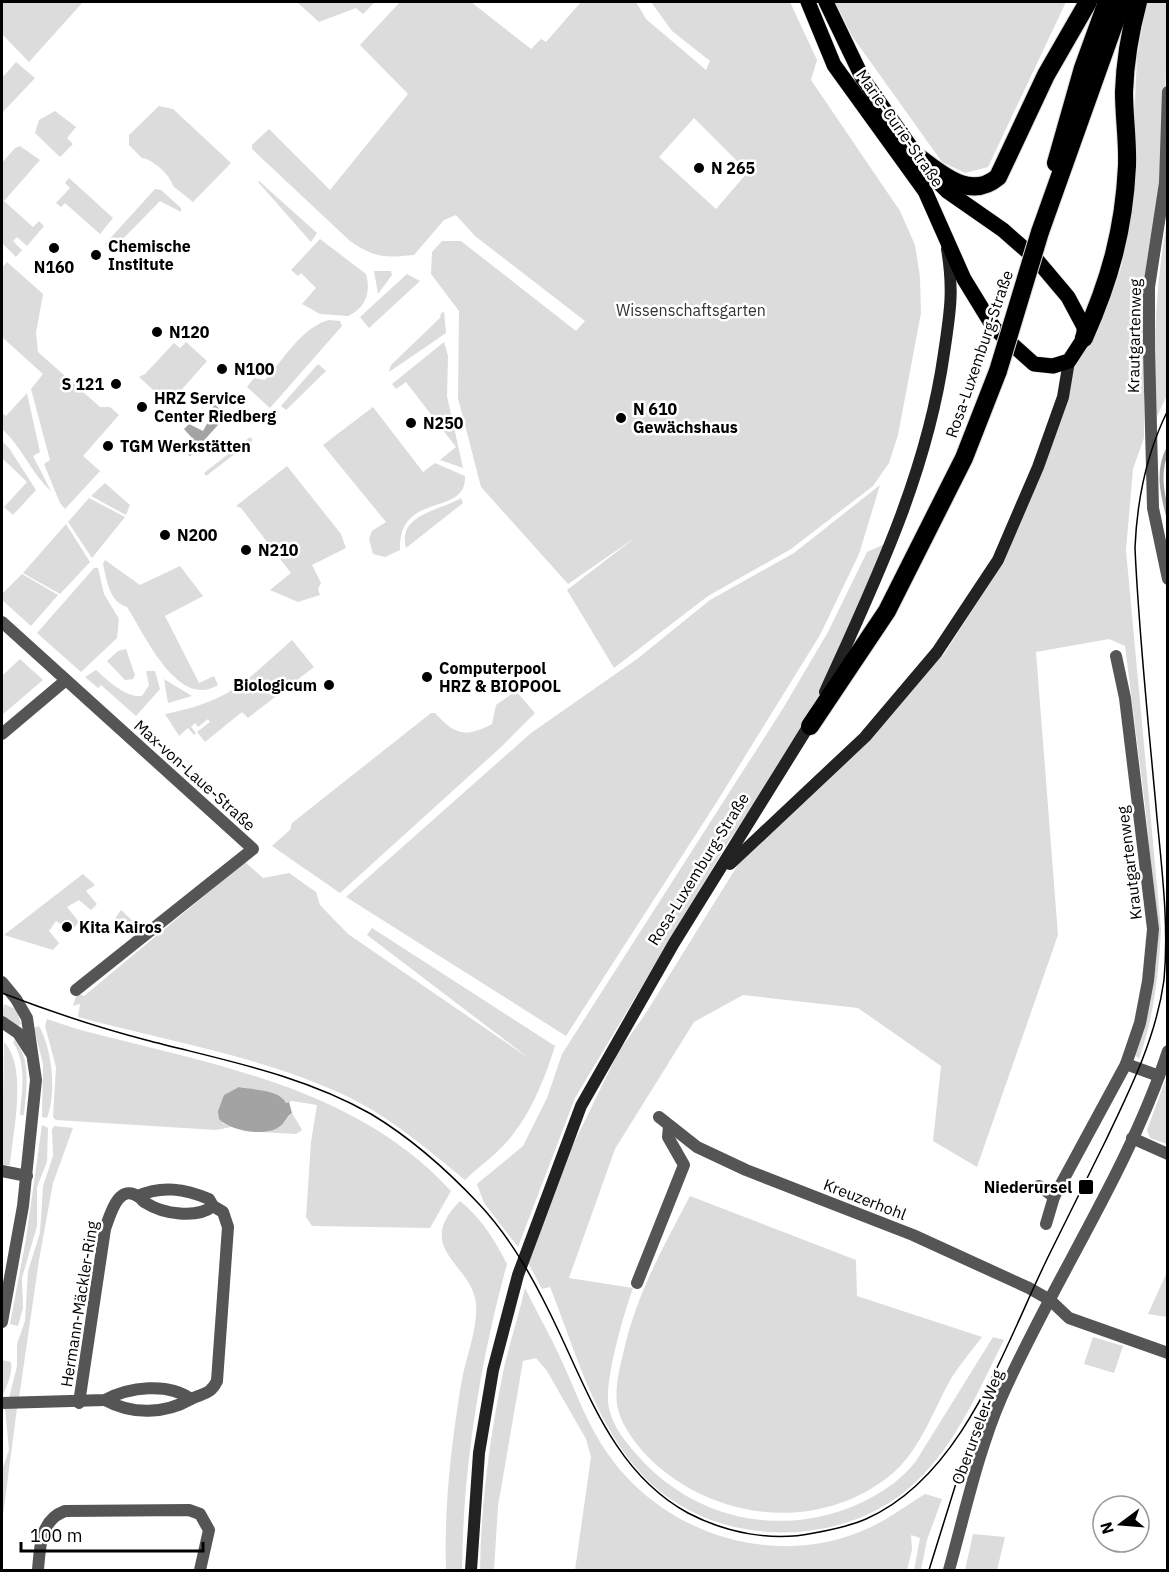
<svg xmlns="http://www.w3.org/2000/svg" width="1169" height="1572" font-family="'IBM Plex Sans',sans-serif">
  <rect width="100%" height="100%" fill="#fff"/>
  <g fill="#dcdcdc" fill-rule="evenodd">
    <path d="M2 2H83L29 62 2 34Z"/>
    <path d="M297 2H375L363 14 356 8 319 22Z"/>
    <path d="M400 2H471L531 49 541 39 546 42 581 2H636L646 19 706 70 710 61 672 31 651 2H790L817 60 811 80 900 211 915 245 920 277 921 313 898 435 889 463 873 486 791 549 708 596 614 668 567 590 636 537 568 584 481 487 458 398 459 311 431 274 432 252 442 241H461L576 331 585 321 475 236 456 215 444 220 414 255C385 258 375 258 350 241L252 149V145L269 129 330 190 408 94 360 45ZM694 118 748 172 716 209 659 157Z"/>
    <path d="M835 2H1066L988 167 965 173 942 162 852 36Z"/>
    <path d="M1147 2H1167L1164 183 1147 260 1144 286V438L1133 469 1126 550 1161 929C1159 974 1154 1016 1139 1059L1135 1055 1156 964 1157 929 1146 813 1125 646 1109 639 1036 652 1058 935 977 1167 933 1141 941 1066 858 1008 743 995 694 1022 615 1149 569 1278 633 1288C624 1313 603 1384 609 1408 613 1427 626 1443 639 1457 694 1519 779 1537 854 1506 877 1496 901 1481 916 1461L993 1337 1004 1340C979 1389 957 1443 916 1482 841 1553 706 1549 638 1470 592 1417 575 1349 550 1287L542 1289 528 1263 567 1157 619 1051 644 1016 744 855 944 654 1004 561 1043 467 1075 362 1109 302 1122 265 1130 213 1137 56Z"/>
    <path d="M16 62 35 78 2 113V78Z"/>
    <path d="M159 106 173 109 231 163 193 202 173 186C171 176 153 159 142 158L129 145V135Z"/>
    <path d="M55 111 76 127 67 138 73 144 60 157 35 133 39 120Z"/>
    <path d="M20 146 40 160 4 201 33 227 39 221 44 226 27 246 17 237 13 241 22 250 16 257 2 243V163L15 148Z"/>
    <path d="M69 178 113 218 100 234 65 203 61 207 56 203 70 188 65 183Z"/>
    <path d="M259 181 317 233 311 242 258 182Z"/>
    <path d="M155 189 161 190 181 208V212L160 201 112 250 105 244Z"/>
    <path d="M1167 220V395L1156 419C1153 347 1155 292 1167 220Z"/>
    <path d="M320 239 366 274C371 292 366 308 348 316L320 314 302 304 316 288 301 273 298 276 291 270Z"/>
    <path d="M7 262 43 294 36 333 38 352 100 407H110L119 415 83 456 100 471 65 509 60 503 44 464 50 460 31 389 43 374 2 337V268Z"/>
    <path d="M374 271H391L392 275 378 294Z"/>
    <path d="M407 274 420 281 369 328 360 317Z"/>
    <path d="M444 311 446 333 389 372 391 365 441 317 440 315Z"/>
    <path d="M329 320 340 321 342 326 270 408 247 387 254 378 265 380C283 360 302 327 329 320Z"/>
    <path d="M186 342 207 361 169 404 139 377 145 374 174 343 180 348Z"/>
    <path d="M444 342 448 356 447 396 463 468 440 460 456 447 406 382 396 389 392 384Z"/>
    <path d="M318 364 326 371 286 410 281 406Z"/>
    <path d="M27 393 40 452 33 456 51 491C31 473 22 447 2 429V413L6 416Z"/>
    <path d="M373 407 423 472 435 463 465 476C467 518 398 490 400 550L385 557 373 554 369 539 372 531 386 522 323 445Z"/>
    <path d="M250 437 253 440 206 476 204 473Z"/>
    <path d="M2 441 9 448 36 490 13 515 4 507 27 482 2 458Z"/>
    <path d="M287 466 341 534 346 548 312 565 321 583 318 589 320 595 298 602 270 590 291 573 241 508 236 506Z"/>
    <path d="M105 483 130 505 126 515 91 496Z"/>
    <path d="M880 485 859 554 820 635 718 800 566 1036 346 897 531 733 637 659 710 600 794 553Z"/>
    <path d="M89 498 125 517 92 558 68 522Z"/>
    <path d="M461 498 463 503 406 548C397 514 440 511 461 498Z"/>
    <path d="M66 524 90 562 60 594 23 573Z"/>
    <path d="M887 543 810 726 727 844 575 1098 518 1247 484 1203 477 1184 523 1146 547 1098 562 1054 782 710 828 632 867 552Z"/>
    <path d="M105 560 140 585 180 566 203 596 165 616 199 683 214 676 218 685C178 710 145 635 127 607 109 602 107 580 103 564Z"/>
    <path d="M94 568H98L104 594 119 619 117 638 81 672 37 633Z"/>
    <path d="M22 574 58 595 31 626 2 600V594Z"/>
    <path d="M292 640 314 667 248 718 242 712 205 742 197 732 210 722 208 719 198 727 195 723 191 727 196 733 194 735 188 728 179 736 165 714C232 701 244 682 292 640Z"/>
    <path d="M126 649 135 675 133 679 125 680 107 661 118 651Z"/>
    <path d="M20 659 43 680 2 715V676Z"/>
    <path d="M96 670C107 680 126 698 142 696L149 685 146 671H155L160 689 136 716 101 685 98 688 85 677Z"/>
    <path d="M164 679 192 696 168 703Z"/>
    <path d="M516 691 535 713 500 748 340 893 272 846 290 830 292 823 431 713H435C455 735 465 738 492 724L496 705Z"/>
    <path d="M245 862 263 878 289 873 316 892 320 905 348 934 530 1059 367 935 372 928 555 1046C543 1084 527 1124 497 1152 486 1162 475 1170 465 1180 436 1156 406 1131 374 1111 293 1062 170 1042 78 1017L80 1004 73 1006 77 993 84 996Z"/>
    <path d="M83 874 95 885 86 891 97 904 91 910 79 900 67 907 79 922 71 931 56 921 49 931 59 943 53 950 4 935Z"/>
    <path d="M121 910 139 927 125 934 114 920Z"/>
    <path d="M4 1004 16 1009 21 1024 18 1026 2 1016Z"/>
    <path d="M47 1019 77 1029C209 1064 355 1086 451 1191L430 1228 312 1226 306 1217 311 1142 317 1105 292 1101 286 1103 274 1093 239 1087 222 1123 231 1127 216 1130 56 1120 53 1117 56 1067 45 1026Z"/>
    <path d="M39 1026C52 1049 57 1092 47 1118L42 1117 43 1064 34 1028Z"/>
    <path d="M15 1040C32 1061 26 1091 24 1115H20C22 1090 27 1064 13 1042Z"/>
    <path d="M4 1042C28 1067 13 1132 10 1165H2Z"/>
    <path d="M1167 1076V1144L1150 1138 1147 1130Z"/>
    <path d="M292 1113 302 1130 296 1134 240 1131 278 1128Z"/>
    <path d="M42 1125 48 1128 47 1162 37 1187V1226L22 1278 23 1308 18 1326 10 1324 26 1239Z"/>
    <path d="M54 1126 73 1128 53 1183 39 1260 19 1398H9L17 1366V1344L25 1321 28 1271 40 1233 43 1186 53 1156 52 1130Z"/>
    <path d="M690 1196 856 1260 857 1296 982 1337C972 1350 961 1363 952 1377 934 1408 921 1449 893 1473 822 1533 717 1522 652 1461 637 1446 620 1425 617 1404 615 1387 619 1370 623 1354 636 1295 662 1249 690 1196Z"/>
    <path d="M460 1201C482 1219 494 1239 507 1264 480 1362 463 1469 462 1570H446C444 1508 451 1446 461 1385 465 1359 478 1330 476 1304 473 1264 412 1250 460 1201Z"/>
    <path d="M1167 1272V1317L1148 1314Z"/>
    <path d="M525 1288C536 1311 549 1333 560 1357 575 1389 587 1425 608 1454 665 1536 779 1571 871 1527 890 1518 907 1505 925 1494L942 1499 927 1540 921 1570H914L920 1538 911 1535 912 1550 907 1570H575L591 1457 586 1439 547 1371 536 1358 523 1361 498 1506 494 1570H480C481 1502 490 1435 504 1368 510 1341 519 1315 525 1288Z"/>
    <path d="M1093 1337 1123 1346 1114 1373 1084 1364Z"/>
    <path d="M2 1360 11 1362C13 1375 6 1386 2 1398Z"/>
    <path d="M5 1408H17L2 1523V1470L9 1450Z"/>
    <path d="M973 1534 1005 1537 997 1570H965Z"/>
  </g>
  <g fill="#a3a3a3">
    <path d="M215 405 227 415 190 456 181 448 193 439 184 429 189 424 203 431 213 413 211 409Z"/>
    <path d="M239 1087C253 1090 279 1089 286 1103L289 1102 292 1113C286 1117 285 1123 279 1127 265 1137 230 1131 219 1119L218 1111 224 1095Z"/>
  </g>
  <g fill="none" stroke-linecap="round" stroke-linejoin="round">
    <path stroke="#a3a3a3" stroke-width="4" d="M1168 449C1157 471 1162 493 1168 516"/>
    <defs>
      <path id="primary" d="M808 2 834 65 925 191 964 279 994 328 1034 364 1053 366 1069 361 1084 338V327L1068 297 1036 259 1003 230 947 191 929 173 863 79 826 2"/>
      <g id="highway">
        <path d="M921 159C944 176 971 200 998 177L1046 75 1088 2"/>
        <path d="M1056 163 1083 68 1107 2"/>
        <path d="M1040 232 1122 2"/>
        <path d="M1084 338C1110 280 1124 229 1127 166 1128 141 1124 117 1124 92 1125 61 1130 32 1138 2"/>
        <path d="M810 726 887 611 964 458 998 371"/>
      </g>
    </defs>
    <use href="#primary" stroke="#dbdbdb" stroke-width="16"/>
    <use href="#highway" stroke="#dbdbdb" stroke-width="20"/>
    <g stroke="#555" stroke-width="12">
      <path d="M1168 92 1165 183 1149 287V349L1153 508 1168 579"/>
      <path d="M2 622 253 849 76 990"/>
      <path d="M2 734 66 680"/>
      <path d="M2 982 16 999 27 1018 36 1080 23 1206 2 1322"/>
      <path d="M2 1022 18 1033 31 1053"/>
      <path d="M1126 1064 1159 1076"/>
      <path d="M659 1117 697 1147 746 1170 913 1235 1029 1288 1050 1300 1069 1318 1168 1353"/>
      <path d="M1132 1138 1168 1154"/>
      <path d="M2 1171 27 1176"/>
      <path d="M1039 1186 1054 1197"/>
      <path d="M1046 1224 1054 1197 1126 1064 1140 1023 1148 981 1153 929 1125 698 1116 656"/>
      <path d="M637 1283 684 1165 668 1137 669 1126"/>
      <path d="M105 1400C132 1415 165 1414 191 1399 203 1393 210 1395 217 1381L228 1227 223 1212 213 1206 209 1199C185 1189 162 1185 138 1196"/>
      <path d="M2 1403 105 1400C129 1387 168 1382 191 1399"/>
      <path d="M79 1403 105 1229C110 1216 118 1182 139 1197 142 1199 143 1202 146 1203 163 1214 197 1219 213 1206"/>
      <path d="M38 1570C40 1547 40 1520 65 1511L189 1510 200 1514 209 1530 200 1570"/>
      <path d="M949 1570C965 1513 978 1451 1002 1396 1054 1279 1128 1172 1168 1051"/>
    </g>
    <g stroke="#222" stroke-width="12">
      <path d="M825 692C875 582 927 474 944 353 950 313 954 290 947 249"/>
      <path d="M730 864 865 737 937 652 998 560 1038 467 1063 397 1069 361"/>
      <path d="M471 1570 479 1453 493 1370 518 1275 581 1106 674 943 813 719"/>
    </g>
    <use href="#primary" stroke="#000" stroke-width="15"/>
    <use href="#highway" stroke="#000" stroke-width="18"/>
    <g stroke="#000" stroke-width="1.5">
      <path d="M2 993C49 1011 96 1027 146 1040 222 1060 301 1074 371 1114 411 1138 447 1170 479 1204 513 1240 538 1287 559 1332 591 1400 618 1475 688 1513 726 1533 772 1542 814 1533 831 1530 850 1526 866 1519 966 1475 1006 1340 1052 1249 1070 1213 1088 1177 1105 1142 1130 1090 1156 1038 1164 980 1169 926 1162 871 1157 818 1149 728 1139 638 1135 548 1137 499 1146 454 1168 410"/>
      <path d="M984 1417 1001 1372"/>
      <path d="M929 1570 958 1477 983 1409"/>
    </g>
    <defs>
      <path id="highway-bridge" d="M998 371 1040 232"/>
    </defs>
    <use href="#highway-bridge" stroke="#dbdbdb" stroke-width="20" stroke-linecap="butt"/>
    <use href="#highway-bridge" stroke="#000" stroke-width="18"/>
  </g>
  <g fill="#000" stroke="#fff" stroke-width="2">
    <circle cx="699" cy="168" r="6"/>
    <circle cx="54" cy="248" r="6"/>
    <circle cx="96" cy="255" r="6"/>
    <circle cx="157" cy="332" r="6"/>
    <circle cx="222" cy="369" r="6"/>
    <circle cx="116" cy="384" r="6"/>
    <circle cx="142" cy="407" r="6"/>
    <circle cx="621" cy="418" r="6"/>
    <circle cx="411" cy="423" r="6"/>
    <circle cx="108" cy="446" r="6"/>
    <circle cx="165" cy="535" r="6"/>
    <circle cx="246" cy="550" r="6"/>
    <circle cx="427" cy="677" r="6"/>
    <circle cx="329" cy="685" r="6"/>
    <circle cx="67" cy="927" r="6"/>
    <rect x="1078" y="1179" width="16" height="16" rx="3"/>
  </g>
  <g text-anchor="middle" stroke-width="5" stroke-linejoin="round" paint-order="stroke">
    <g font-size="16" fill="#000" stroke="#fff">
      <text transform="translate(900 128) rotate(55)" y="6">Marie-Curie-Straße</text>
      <text transform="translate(1134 336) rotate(-89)" y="6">Krautgartenweg</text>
      <text transform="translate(979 354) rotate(-71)" y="6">Rosa-Luxemburg-Straße</text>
      <text transform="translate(195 775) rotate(42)" y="6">Max-von-Laue-Straße</text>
      <text transform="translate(1129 863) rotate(-97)" y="6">Krautgartenweg</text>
      <text transform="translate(698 869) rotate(-58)" y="6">Rosa-Luxemburg-Straße</text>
      <text transform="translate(865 1199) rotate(21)" y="6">Kreuzerhohl</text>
      <text transform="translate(79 1304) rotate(-81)" y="6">Hermann-Mäckler-Ring</text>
      <text transform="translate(977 1427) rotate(-70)" y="6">Oberurseler Weg</text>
    </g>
    <g font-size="16" font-weight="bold" fill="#000" stroke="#fff" text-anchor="start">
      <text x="711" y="174">N 265</text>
      <text x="108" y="252">Chemische<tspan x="108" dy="18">Institute</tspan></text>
      <text x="54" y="273" text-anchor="middle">N160</text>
      <text x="169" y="338">N120</text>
      <text x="234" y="375">N100</text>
      <text x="104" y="390" text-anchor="end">S 121</text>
      <text x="154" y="404">HRZ Service<tspan x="154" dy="18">Center Riedberg</tspan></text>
      <text x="633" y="415">N 610<tspan x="633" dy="18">Gewächshaus</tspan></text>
      <text x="423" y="429">N250</text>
      <text x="120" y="452">TGM Werkstätten</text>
      <text x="177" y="541">N200</text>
      <text x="258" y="556">N210</text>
      <text x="439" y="674">Computerpool<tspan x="439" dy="18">HRZ &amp; BIOPOOL</tspan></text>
      <text x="317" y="691" text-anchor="end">Biologicum</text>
      <text x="79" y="933">Kita Kairos</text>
      <text x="1072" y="1193" text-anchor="end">Niederursel</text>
    </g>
    <g font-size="16" fill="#333" stroke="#fff">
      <text x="691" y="316">Wissenschaftsgarten</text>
    </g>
  </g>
  <rect width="1169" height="1572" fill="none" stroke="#000000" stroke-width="6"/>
  <g transform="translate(1121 1524) rotate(254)"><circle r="28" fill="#ffffff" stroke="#999999" stroke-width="1.5"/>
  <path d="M0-4.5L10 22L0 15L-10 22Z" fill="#000000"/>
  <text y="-9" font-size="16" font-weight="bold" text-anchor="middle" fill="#000000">N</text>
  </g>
  <path d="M21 1542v9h182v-9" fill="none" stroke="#000000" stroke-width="3"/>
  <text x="30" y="1542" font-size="18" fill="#000000" stroke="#ffffff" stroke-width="4.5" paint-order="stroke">100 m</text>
</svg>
